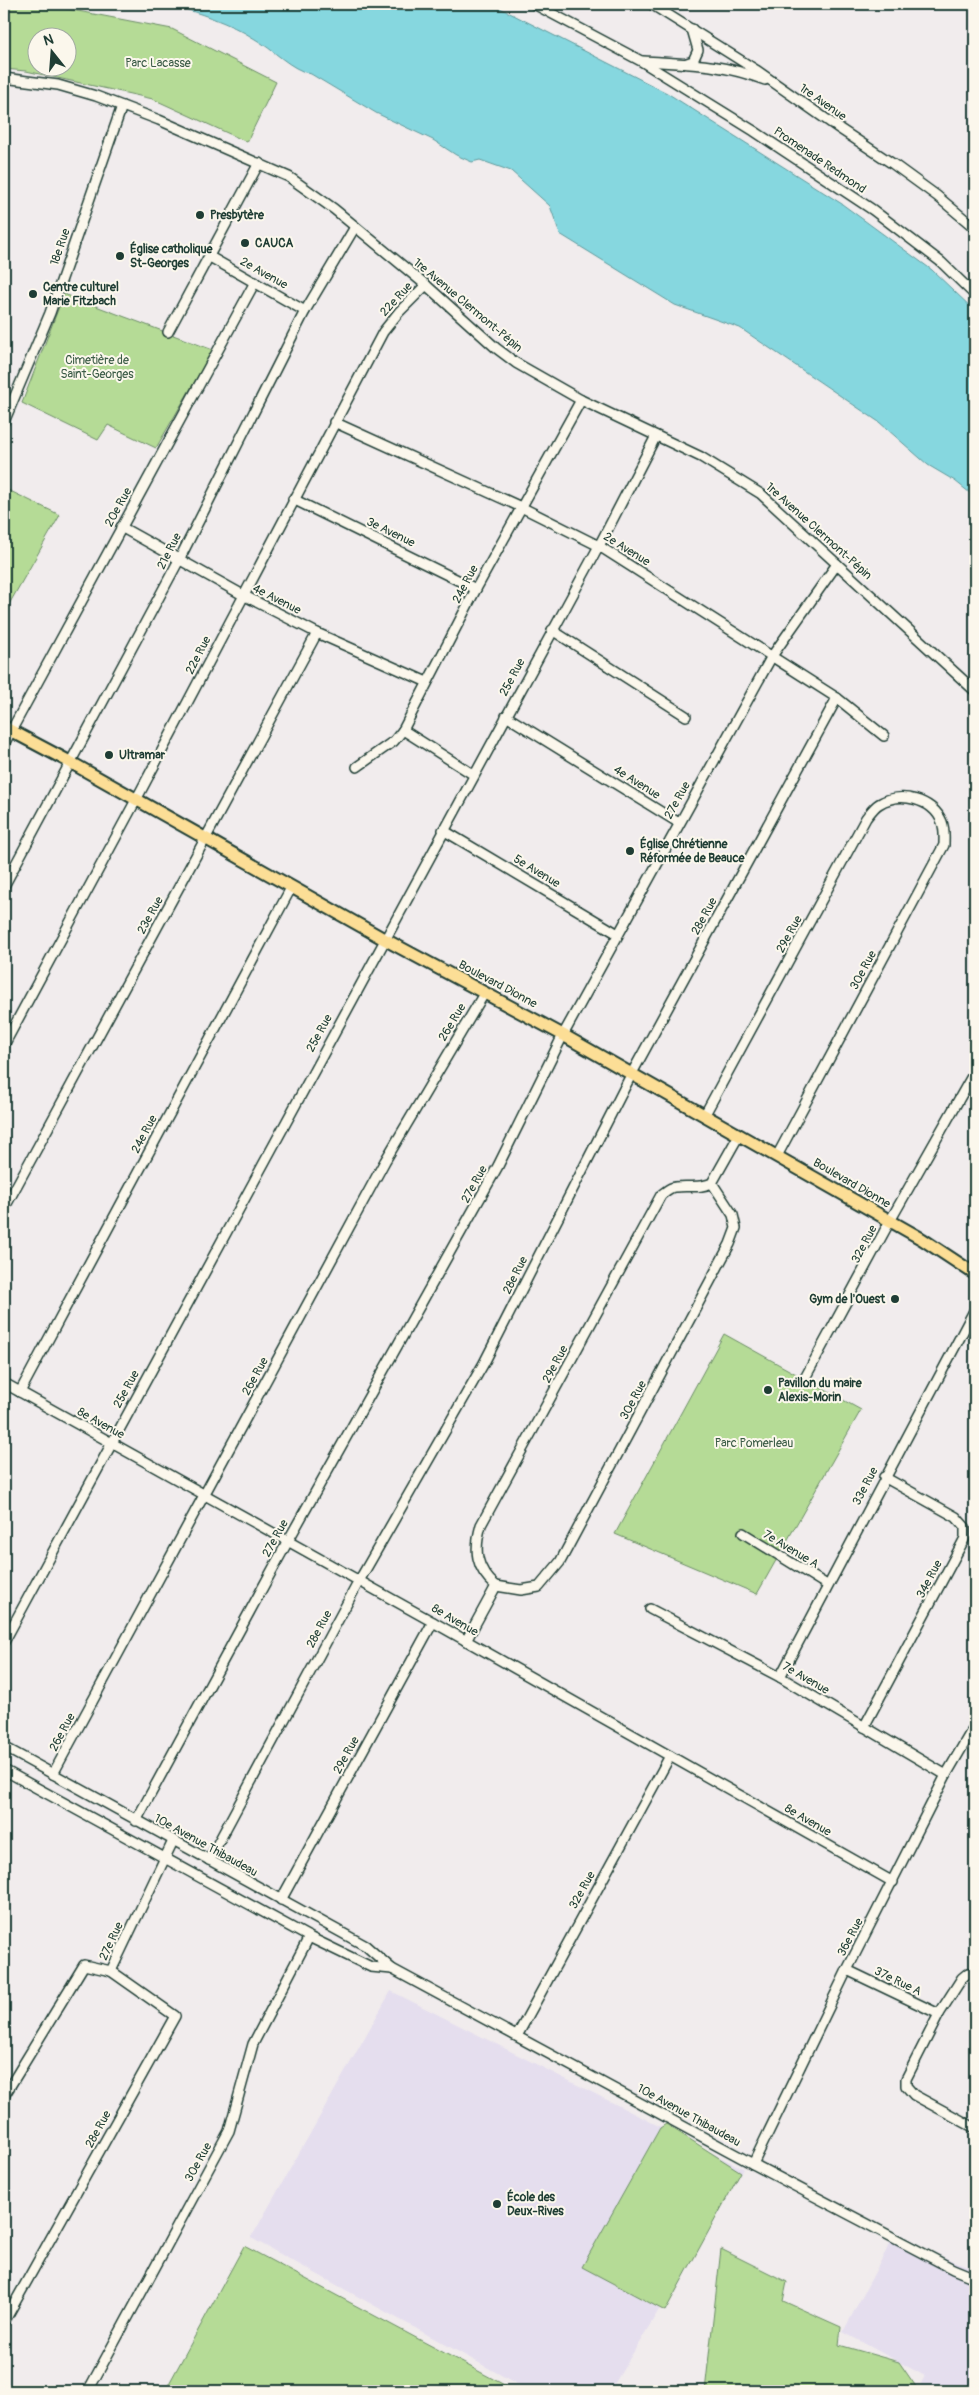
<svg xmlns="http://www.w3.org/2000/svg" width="979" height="2395" font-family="Pangolin,sans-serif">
  <rect width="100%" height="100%" fill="#f1eced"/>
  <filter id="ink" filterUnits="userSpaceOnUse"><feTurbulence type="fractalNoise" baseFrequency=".02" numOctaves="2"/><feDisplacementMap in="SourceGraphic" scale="10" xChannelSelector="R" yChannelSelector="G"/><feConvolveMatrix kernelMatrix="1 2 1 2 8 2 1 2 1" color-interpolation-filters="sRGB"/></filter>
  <g filter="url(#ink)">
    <g fill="#e5deee">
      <path d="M391 1991 744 2169 610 2391H530L251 2238Z"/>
      <path d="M893 2238 975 2269V2391H917L925 2376 843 2332Z"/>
    </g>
    <g fill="#b5db96" stroke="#6a8c65" fill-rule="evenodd">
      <path d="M4 4H41L172 29 276 82 247 142 153 99 26 71 4 69ZM38 38H68V68H38Z"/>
      <path d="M64 294 213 350 156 448 108 425 98 440 22 403Z"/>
      <path d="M4 488 60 515 4 613Z"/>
      <path d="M724 1334 861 1410 757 1594 615 1534Z"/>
      <path d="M666 2124 741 2172 665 2311 582 2267 660 2128Z"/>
      <path d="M244 2246 510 2388 509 2391H165Z"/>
      <path d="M721 2249 787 2282 783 2301 841 2327 839 2345 899 2362 919 2391H705Z"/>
    </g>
    <path fill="#86d7df" stroke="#5d999b" d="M169 4H492L667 93 842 204 932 270 975 311V497L955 481 928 465 879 422 740 328 675 305 560 234 550 206 511 171 480 160 472 162 456 155 433 140 376 113 311 74C290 69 274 50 255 39 229 22 198 13 169 4Z"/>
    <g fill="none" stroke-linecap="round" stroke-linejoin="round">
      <defs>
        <g id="minor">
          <path d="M534 4 641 61 754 131 873 210 941 262 975 295"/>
          <path d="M651 4 756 70 840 129 893 164 937 196 975 228"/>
          <path d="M643 61C689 64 721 63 765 80"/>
          <path d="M687 63 693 61 698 50 692 29"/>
          <path d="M4 78 58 85 96 96 159 120 289 177 334 209 426 285 496 348 516 363 581 400 701 457 761 494 975 691"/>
          <path d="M210 257 305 311"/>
          <path d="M168 332 259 163"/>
          <path d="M4 422 50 313 122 106"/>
          <path d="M334 422 521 507 599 546 837 698 884 736"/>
          <path d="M293 499 476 589"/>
          <path d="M121 527 243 595 317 633 427 682"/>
          <path d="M552 630 686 716"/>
          <path d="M506 716 679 823"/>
          <path d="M403 730 474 775"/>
          <path d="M4 744 255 282"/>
          <path d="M357 767 394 741 403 730 476 589 581 400"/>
          <path d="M443 830 618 934"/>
          <path d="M4 886 179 560 305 311 355 227"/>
          <path d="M4 1045 136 800 383 332 399 312 426 285"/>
          <path d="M704 1116 866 818C870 813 874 807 879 804 900 791 933 799 942 822 945 830 944 838 944 845L777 1156"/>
          <path d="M4 1209 317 633"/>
          <path d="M805 1378 890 1221 975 1071"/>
          <path d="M4 1383 433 1622 893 1882"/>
          <path d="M20 1392 291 888"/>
          <path d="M743 1533 827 1585"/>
          <path d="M496 1586 521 1590 539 1587 560 1562 730 1244 736 1228 733 1215 712 1183"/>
          <path d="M650 1609 780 1677 946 1775"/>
          <path d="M466 1641 496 1586C475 1568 474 1550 481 1525L661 1195C665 1192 670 1187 675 1187 689 1185 699 1189 712 1183L739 1135"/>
          <path d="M4 1642 599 546 656 436"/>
          <path d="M780 1677 975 1309"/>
          <path d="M864 1727 965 1538V1527L956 1517 884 1477"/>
          <path d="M4 1747 366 1946 392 1969 753 2164 953 2269 975 2278"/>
          <path d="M4 1770 309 1937 371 1967 392 1969"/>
          <path d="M53 1774 385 1161 485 992"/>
          <path d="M136 1821 288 1541 498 1166 563 1035 772 656 837 564"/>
          <path d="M209 1860 359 1581 484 1363 631 1075 837 698"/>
          <path d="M281 1900 433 1622"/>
          <path d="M847 1970 939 2014 906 2079V2086L914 2095 975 2128"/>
          <path d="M939 2014 962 1978 968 1973H975"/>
          <path d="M517 2036 670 1756"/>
          <path d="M4 2096 84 1965 111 1971 173 1841"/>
          <path d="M753 2164 847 1970 946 1775 975 1725"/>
          <path d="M4 2322 175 2016 111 1971"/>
          <path d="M88 2391 229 2131 253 2044 309 1937"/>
        </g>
        <path id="major" d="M4 727 70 762 384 939 563 1035 922 1239 975 1274"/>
      </defs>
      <use href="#minor" stroke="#1f3d34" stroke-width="12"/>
      <use href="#major" stroke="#1f3d34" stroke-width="15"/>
      <use href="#minor" stroke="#fbf7ec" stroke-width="9"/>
      <use href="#major" stroke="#fcde96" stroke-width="11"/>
    </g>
  </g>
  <g fill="#1f3d34" stroke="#fbf7ec" stroke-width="2">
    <circle cx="200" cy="215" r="5"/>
    <circle cx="245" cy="243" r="5"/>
    <circle cx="120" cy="256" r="5"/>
    <circle cx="33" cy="294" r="5"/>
    <circle cx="109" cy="755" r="5"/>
    <circle cx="630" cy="851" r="5"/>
    <circle cx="895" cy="1299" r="5"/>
    <circle cx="768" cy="1390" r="5"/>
    <circle cx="497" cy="2204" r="5"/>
  </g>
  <g text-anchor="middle" stroke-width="4" stroke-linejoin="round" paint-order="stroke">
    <g font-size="12" fill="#3d5d48" stroke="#fbf7ec">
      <text x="158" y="67">Parc Lacasse</text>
      <text x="97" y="364">Cimetière de<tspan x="97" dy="14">Saint-Georges</tspan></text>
      <text x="754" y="1447">Parc Pomerleau</text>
    </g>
    <g font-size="12" fill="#1f3d34" stroke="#fbf7ec">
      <text transform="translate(823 102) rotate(35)" y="4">1re Avenue</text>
      <text transform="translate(820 160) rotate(34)" y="4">Promenade Redmond</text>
      <text transform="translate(60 247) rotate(-71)" y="4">18e Rue</text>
      <text transform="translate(264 273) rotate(29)" y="4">2e Avenue</text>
      <text transform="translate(396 299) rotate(-47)" y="4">22e Rue</text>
      <text transform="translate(468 305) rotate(40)" y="4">1re Avenue Clermont-Pépin</text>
      <text transform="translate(118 507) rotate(-61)" y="4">20e Rue</text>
      <text transform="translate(819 531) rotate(42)" y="4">1re Avenue Clermont-Pépin</text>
      <text transform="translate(391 532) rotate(26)" y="4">3e Avenue</text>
      <text transform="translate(627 549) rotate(32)" y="4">2e Avenue</text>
      <text transform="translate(169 551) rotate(-63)" y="4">21e Rue</text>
      <text transform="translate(465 584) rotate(-62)" y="4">24e Rue</text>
      <text transform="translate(277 599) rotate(27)" y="4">4e Avenue</text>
      <text transform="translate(198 655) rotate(-63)" y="4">22e Rue</text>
      <text transform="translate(512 677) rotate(-62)" y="4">25e Rue</text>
      <text transform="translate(637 782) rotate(32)" y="4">4e Avenue</text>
      <text transform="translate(677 800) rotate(-61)" y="4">27e Rue</text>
      <text transform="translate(537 871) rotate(31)" y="4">5e Avenue</text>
      <text transform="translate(150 915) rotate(-61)" y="4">23e Rue</text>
      <text transform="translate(704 916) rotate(-61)" y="4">28e Rue</text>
      <text transform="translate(789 934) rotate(-61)" y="4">29e Rue</text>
      <text transform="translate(863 970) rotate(-62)" y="4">30e Rue</text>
      <text transform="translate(498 984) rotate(28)" y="4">Boulevard Dionne</text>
      <text transform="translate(452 1022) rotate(-59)" y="4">26e Rue</text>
      <text transform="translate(319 1033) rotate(-61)" y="4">25e Rue</text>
      <text transform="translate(144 1134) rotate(-62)" y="4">24e Rue</text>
      <text transform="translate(852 1183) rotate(30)" y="4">Boulevard Dionne</text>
      <text transform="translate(474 1184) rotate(-61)" y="4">27e Rue</text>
      <text transform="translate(864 1244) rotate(-62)" y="4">32e Rue</text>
      <text transform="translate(515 1275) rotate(-63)" y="4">28e Rue</text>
      <text transform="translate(555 1364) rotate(-62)" y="4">29e Rue</text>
      <text transform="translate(255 1376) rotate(-61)" y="4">26e Rue</text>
      <text transform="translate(126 1389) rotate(-61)" y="4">25e Rue</text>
      <text transform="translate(633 1400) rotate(-62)" y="4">30e Rue</text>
      <text transform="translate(101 1423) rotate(29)" y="4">8e Avenue</text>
      <text transform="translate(865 1486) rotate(-62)" y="4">33e Rue</text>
      <text transform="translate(275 1538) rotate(-61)" y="4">27e Rue</text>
      <text transform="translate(791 1549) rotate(31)" y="4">7e Avenue A</text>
      <text transform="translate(929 1579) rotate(-62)" y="4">34e Rue</text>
      <text transform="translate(455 1620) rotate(30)" y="4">8e Avenue</text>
      <text transform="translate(319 1629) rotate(-62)" y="4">28e Rue</text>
      <text transform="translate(806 1678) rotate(30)" y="4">7e Avenue</text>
      <text transform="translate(62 1732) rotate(-62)" y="4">26e Rue</text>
      <text transform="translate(346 1755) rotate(-61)" y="4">29e Rue</text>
      <text transform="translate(808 1820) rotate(30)" y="4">8e Avenue</text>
      <text transform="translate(206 1845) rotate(29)" y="4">10e Avenue Thibaudeau</text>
      <text transform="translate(582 1890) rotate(-61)" y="4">32e Rue</text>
      <text transform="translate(850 1937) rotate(-62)" y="4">36e Rue</text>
      <text transform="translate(111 1941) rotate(-65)" y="4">27e Rue</text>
      <text transform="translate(898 1981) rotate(26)" y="4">37e Rue A</text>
      <text transform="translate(689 2115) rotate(29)" y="4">10e Avenue Thibaudeau</text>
      <text transform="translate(98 2129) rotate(-61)" y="4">28e Rue</text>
      <text transform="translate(198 2162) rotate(-61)" y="4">30e Rue</text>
    </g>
    <g font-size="12" font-weight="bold" fill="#1f3d34" stroke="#fbf7ec" text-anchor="start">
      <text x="210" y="219">Presbytère</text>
      <text x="255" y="247">CAUCA</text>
      <text x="130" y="253">Église catholique<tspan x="130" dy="14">St-Georges</tspan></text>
      <text x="43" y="291">Centre culturel<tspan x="43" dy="14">Marie Fitzbach</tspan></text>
      <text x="119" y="759">Ultramar</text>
      <text x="640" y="848">Église Chrétienne<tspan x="640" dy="14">Réformée de Beauce</tspan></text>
      <text x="885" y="1303" text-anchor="end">Gym de l'Ouest</text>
      <text x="778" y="1387">Pavillon du maire<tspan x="778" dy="14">Alexis-Morin</tspan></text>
      <text x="507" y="2201">École des<tspan x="507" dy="14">Deux-Rives</tspan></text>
    </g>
  </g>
  <rect width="979" height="2395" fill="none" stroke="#fbf7ec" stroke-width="20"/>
  <rect x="10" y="10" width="959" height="2375" fill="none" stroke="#1f3d34" stroke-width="2" filter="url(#ink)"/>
  <g transform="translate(52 52) rotate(343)"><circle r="24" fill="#fbf7ec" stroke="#a3ada2"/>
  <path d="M0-4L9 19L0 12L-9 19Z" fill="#1f3d34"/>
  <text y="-8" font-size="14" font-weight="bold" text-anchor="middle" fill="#1f3d34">N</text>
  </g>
</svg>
